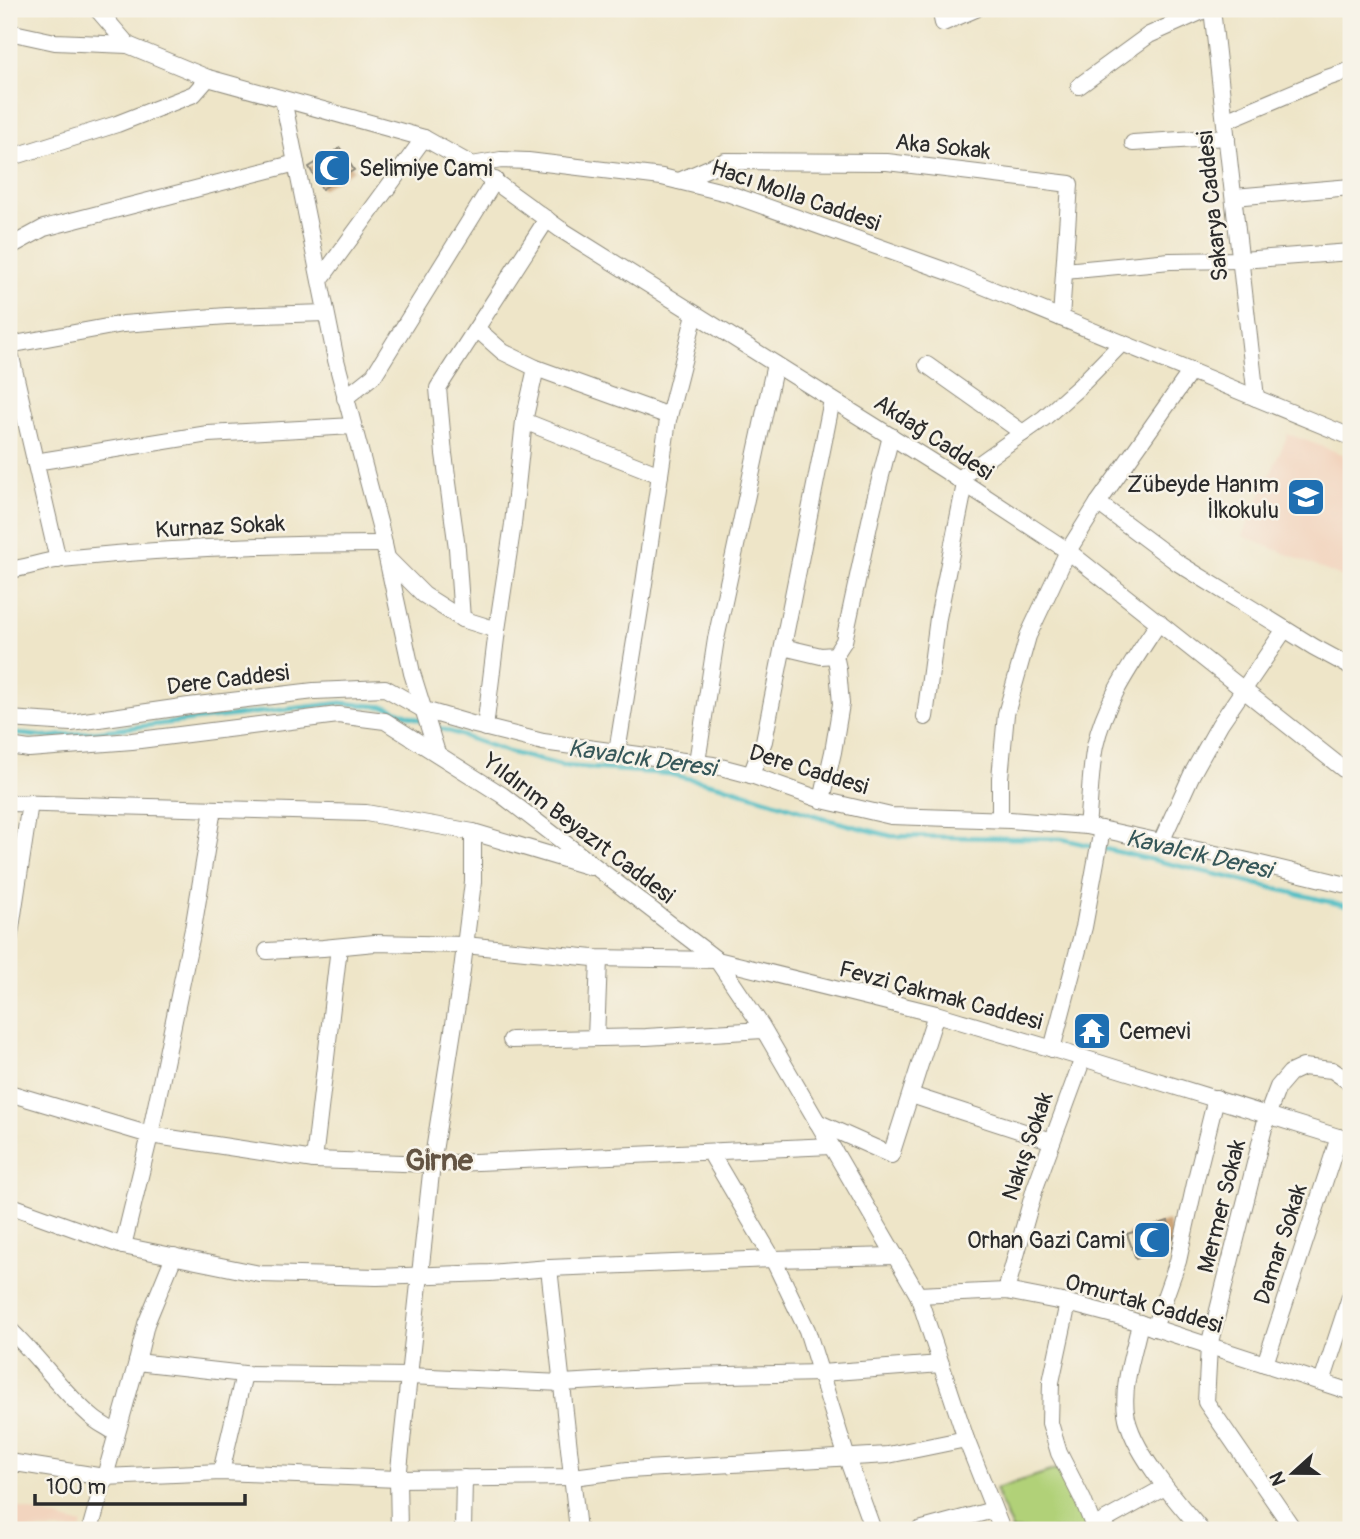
<svg xmlns="http://www.w3.org/2000/svg" width="1360" height="1539" font-family="Pangolin,sans-serif">
  <rect width="100%" height="100%" fill="#f7f3e8"/>
  <filter id="ink" filterUnits="userSpaceOnUse"><feTurbulence type="fractalNoise" baseFrequency=".0143" numOctaves="2"/><feDisplacementMap in="SourceGraphic" scale="14" xChannelSelector="R" yChannelSelector="G"/><feConvolveMatrix kernelMatrix="1 2 1 2 8 2 1 2 1" color-interpolation-filters="sRGB"/></filter>
  <filter id="wash" filterUnits="userSpaceOnUse"><feTurbulence type="fractalNoise" baseFrequency=".00686" numOctaves="4" result="noise"/><feDisplacementMap in="SourceGraphic" scale="28" xChannelSelector="R" yChannelSelector="G"/><feGaussianBlur stdDeviation="1.57" result="paint"/><feColorMatrix in="noise" values="0 0 0 0 0 0 0 0 0 0 0 0 0 0 0 0 0 1.4 0 .05"/><feComposite in="paint" operator="in"/></filter>
  <g filter="url(#wash)">
    <rect width="100%" height="100%" fill="#eee5c8"/>
    <g fill="#f2d4be">
      <path d="M1288 434 1351 457V581L1243 536Z"/>
      <path d="M9 1505 83 1525 81 1530H9Z"/>
    </g>
    <path fill="#b1d178" stroke="#6e7e52" stroke-width="2" d="M1057 1469 1071 1489 1089 1530H1012L995 1489Z"/>
    <g fill="none" stroke-linecap="round" stroke-linejoin="round">
      <g stroke="#50bec5" stroke-width="4.5">
        <path d="M434 726 508 752 563 766 669 774 731 788 830 820 891 836 1062 839 1236 879 1351 907"/>
        <path d="M9 733 49 737 341 703 388 707 423 721"/>
      </g>
    </g>
    <g id="blocks">
      <g fill="#ca9f6f">
        <path d="M340 148 354 170 322 189 309 167Z"/>
        <path d="M1168 1221 1176 1246 1136 1259 1127 1234Z"/>
      </g>
    </g>
  </g>
  <g filter="url(#ink)">
    <use href="#blocks" fill-opacity="0" stroke="#8c887a" stroke-width="2"/>
    <g fill="none" stroke-linecap="round" stroke-linejoin="round">
      <defs>
        <g id="minor">
          <path d="M97 9 128 45"/>
          <path d="M940 9 943 23 976 9"/>
          <path d="M1212 9 1256 398"/>
          <path d="M9 32 55 42 128 45 208 78 424 138 472 165 501 160 528 161 662 177 727 193 949 272 1351 437"/>
          <path d="M1079 86 1149 35 1207 9"/>
          <path d="M283 99 336 360 380 526 412 673 437 753"/>
          <path d="M1225 121 1327 78 1351 70"/>
          <path d="M1133 143 1227 137"/>
          <path d="M9 158 117 124 194 94 208 78"/>
          <path d="M472 165 560 229 943 469 1068 551 1351 775"/>
          <path d="M679 181 725 161 887 162 1070 184 1061 318"/>
          <path d="M1234 197 1351 187"/>
          <path d="M9 247 44 228 296 163"/>
          <path d="M1065 271 1170 261 1241 260 1351 252"/>
          <path d="M320 280 424 138"/>
          <path d="M477 329 503 352 536 368 669 416"/>
          <path d="M9 345 123 324 227 316 326 313"/>
          <path d="M9 348 58 560"/>
          <path d="M927 365 1023 433"/>
          <path d="M345 398 374 375 495 180"/>
          <path d="M524 421 660 475"/>
          <path d="M35 462 208 434 353 426"/>
          <path d="M958 479 1044 418 1079 387 1122 343"/>
          <path d="M1098 503 1178 563 1314 647 1351 667"/>
          <path d="M388 559 424 595 462 619 497 630"/>
          <path d="M9 570C27 568 44 561 61 559 169 548 277 544 384 544"/>
          <path d="M462 619 457 548 444 454 438 388 547 219"/>
          <path d="M783 647 821 656 835 655 844 641 873 507 891 436"/>
          <path d="M925 717 938 618 965 484"/>
          <path d="M9 719 71 723 189 706 314 691 385 688 424 710 475 725 543 742 713 765 751 775 822 800 891 816 1010 820 1087 826 1248 861 1351 886"/>
          <path d="M485 728 497 630 513 524 524 421 536 368"/>
          <path d="M9 746 29 749 132 741 338 715 385 721 502 795 717 960 761 1025 918 1295 966 1439 1002 1530"/>
          <path d="M617 752 642 597 668 420 695 314"/>
          <path d="M697 762 716 639 775 364"/>
          <path d="M751 775 764 741 832 400"/>
          <path d="M822 800 833 752 841 704 838 669 835 655"/>
          <path d="M9 803 366 813 473 832 591 867"/>
          <path d="M1000 819V778L1006 714 1028 636 1068 551 1098 503 1191 371"/>
          <path d="M1087 826C1090 800 1090 772 1095 746 1105 700 1134 661 1159 622"/>
          <path d="M1161 842 1192 774 1220 724 1285 629"/>
          <path d="M9 941 30 803"/>
          <path d="M267 951 323 948 375 943 465 945 593 958 717 960 936 1014 1083 1058 1351 1141"/>
          <path d="M596 1038 599 959"/>
          <path d="M511 1040 646 1037 763 1030"/>
          <path d="M1052 1049 1084 927 1102 829"/>
          <path d="M9 1093 150 1135 314 1160 432 1164 831 1146"/>
          <path d="M911 1095 1052 1141"/>
          <path d="M817 1122 891 1155 936 1014"/>
          <path d="M710 1152 773 1259 807 1330 847 1458 873 1530"/>
          <path d="M314 1160 339 947"/>
          <path d="M9 1205 123 1246 260 1274 377 1277 490 1273 549 1268 773 1259 896 1256"/>
          <path d="M123 1246 150 1135 193 929 213 809"/>
          <path d="M549 1268 578 1530"/>
          <path d="M1006 1291 1035 1188 1083 1058"/>
          <path d="M918 1295 1006 1291 1068 1303 1121 1317 1351 1392"/>
          <path d="M1068 1303 1051 1382 1050 1423 1059 1453 1083 1500 1095 1530"/>
          <path d="M1140 1323C1134 1352 1122 1384 1126 1413 1131 1450 1177 1502 1201 1530"/>
          <path d="M1154 1328 1178 1261 1196 1179 1216 1098"/>
          <path d="M9 1329C38 1356 62 1392 93 1418 100 1424 109 1428 116 1433"/>
          <path d="M137 1362 244 1374 409 1376 562 1383 685 1376 821 1373 941 1364"/>
          <path d="M1265 1364 1339 1137"/>
          <path d="M1322 1382 1351 1294"/>
          <path d="M9 1462 104 1477 221 1472 398 1479 573 1477 628 1470 888 1455 966 1439"/>
          <path d="M221 1472 244 1374"/>
          <path d="M1093 1527 1165 1487"/>
          <path d="M90 1530 137 1362 146 1324 174 1256"/>
          <path d="M399 1530 398 1479 409 1376 432 1164 460 986 473 882V832"/>
          <path d="M463 1530 464 1478"/>
          <path d="M919 1530 993 1510"/>
          <path d="M1294 1530 1206 1402 1209 1346 1267 1116 1278 1087 1290 1073 1303 1067 1332 1070 1351 1083"/>
        </g>
      </defs>
      <use href="#minor" stroke="#8c887a" stroke-width="18"/>
      <use href="#minor" stroke="#fff" stroke-width="16"/>
    </g>
  </g>
  <defs>
    <symbol id="mosque-square" viewBox="-11 -11 22 22"><rect x="-9" y="-9" width="18" height="18" rx="4" fill="#1f6fb2" stroke="#f7f3e8"/><path d="M3.5-4.9A6 6 0 1 0 3.5 4.9A5 5 0 1 1 3.5-4.9Z" fill="#fff"/></symbol>
    <symbol id="school-square" viewBox="-11 -11 22 22"><rect x="-9" y="-9" width="18" height="18" rx="4" fill="#1f6fb2" stroke="#f7f3e8"/><path d="M0-5L7-2L0 1L-7-2ZM-4 1L0 2.5L4 1V4Q0 6-4 4Z" fill="#fff"/></symbol>
    <symbol id="temple-square" viewBox="-11 -11 22 22"><rect x="-9" y="-9" width="18" height="18" rx="4" fill="#1f6fb2" stroke="#f7f3e8"/><path d="M0-6L5-2H3V0L6.5 2.5H4V6H1.5V3h-3V6H-4V2.5H-6.5L-3 0V-2H-5Z" fill="#fff"/></symbol>
  </defs>
  <g fill-rule="evenodd">
    <use href="#mosque-square" x="310" y="146" width="44" height="44"/>
    <use href="#school-square" x="1284" y="475" width="44" height="44"/>
    <use href="#temple-square" x="1070" y="1009" width="44" height="44"/>
    <use href="#mosque-square" x="1130" y="1218" width="44" height="44"/>
  </g>
  <g text-anchor="middle" stroke-width="5" stroke-linejoin="round" paint-order="stroke">
    <g font-size="23" fill="#2b2b2b" stroke="#f7f3e8">
      <text transform="translate(943 146) rotate(6)" y="8">Aka Sokak</text>
      <text transform="translate(796 195) rotate(19)" y="8">Hacı Molla Caddesi</text>
      <text transform="translate(1212 206) rotate(-96)" y="8">Sakarya Caddesi</text>
      <text transform="translate(934 437) rotate(33)" y="8">Akdağ Caddesi</text>
      <text transform="translate(220 526) rotate(-3)" y="8">Kurnaz Sokak</text>
      <text transform="translate(228 679) rotate(-7)" y="8">Dere Caddesi</text>
      <text transform="translate(809 769) rotate(17)" y="8">Dere Caddesi</text>
      <text transform="translate(579 828) rotate(37)" y="8">Yıldırım Beyazıt Caddesi</text>
      <text transform="translate(941 995) rotate(15)" y="8">Fevzi Çakmak Caddesi</text>
      <text transform="translate(1027 1146) rotate(-71)" y="8">Nakış Sokak</text>
      <text transform="translate(1221 1206) rotate(-76)" y="8">Mermer Sokak</text>
      <text transform="translate(1280 1244) rotate(-72)" y="8">Damar Sokak</text>
      <text transform="translate(1144 1303) rotate(16)" y="8">Omurtak Caddesi</text>
    </g>
    <g font-size="23" fill="#2b2b2b" stroke="#f7f3e8" text-anchor="start">
      <text x="359" y="176">Selimiye Cami</text>
      <text x="1279" y="492" text-anchor="end">Zübeyde Hanım<tspan x="1279" dy="26">İlkokulu</tspan></text>
      <text x="1119" y="1039">Cemevi</text>
      <text x="1125" y="1248" text-anchor="end">Orhan Gazi Cami</text>
    </g>
    <g font-size="24" font-style="italic" fill="#365759" stroke="#f7f3e8">
      <text transform="translate(642 758) rotate(8)" y="8">Kavalcık Deresi</text>
      <text transform="translate(1199 854) rotate(13)" y="8">Kavalcık Deresi</text>
    </g>
    <g font-size="30" font-weight="bold" fill="#635443" stroke="#f7f3e8">
      <text x="439" y="1170">Girne</text>
    </g>
  </g>
  <rect width="1360" height="1539" fill="none" stroke="#f7f3e8" stroke-width="35"/>
  <g transform="translate(1293 1473) rotate(249)" stroke="#f7f3e8" stroke-width="5" paint-order="stroke">
  <path d="M0-5L12 26L0 18L-12 26Z" fill="#2b2b2b"/>
  <text y="-10" font-size="19" font-weight="bold" text-anchor="middle" fill="#2b2b2b">N</text>
  </g>
  <path d="M35 1494v10h210v-10" fill="none" stroke="#2b2b2b" stroke-width="3.5"/>
  <text x="46" y="1494" font-size="21" fill="#2b2b2b" stroke="#f7f3e8" stroke-width="5" paint-order="stroke">100 m</text>
</svg>
